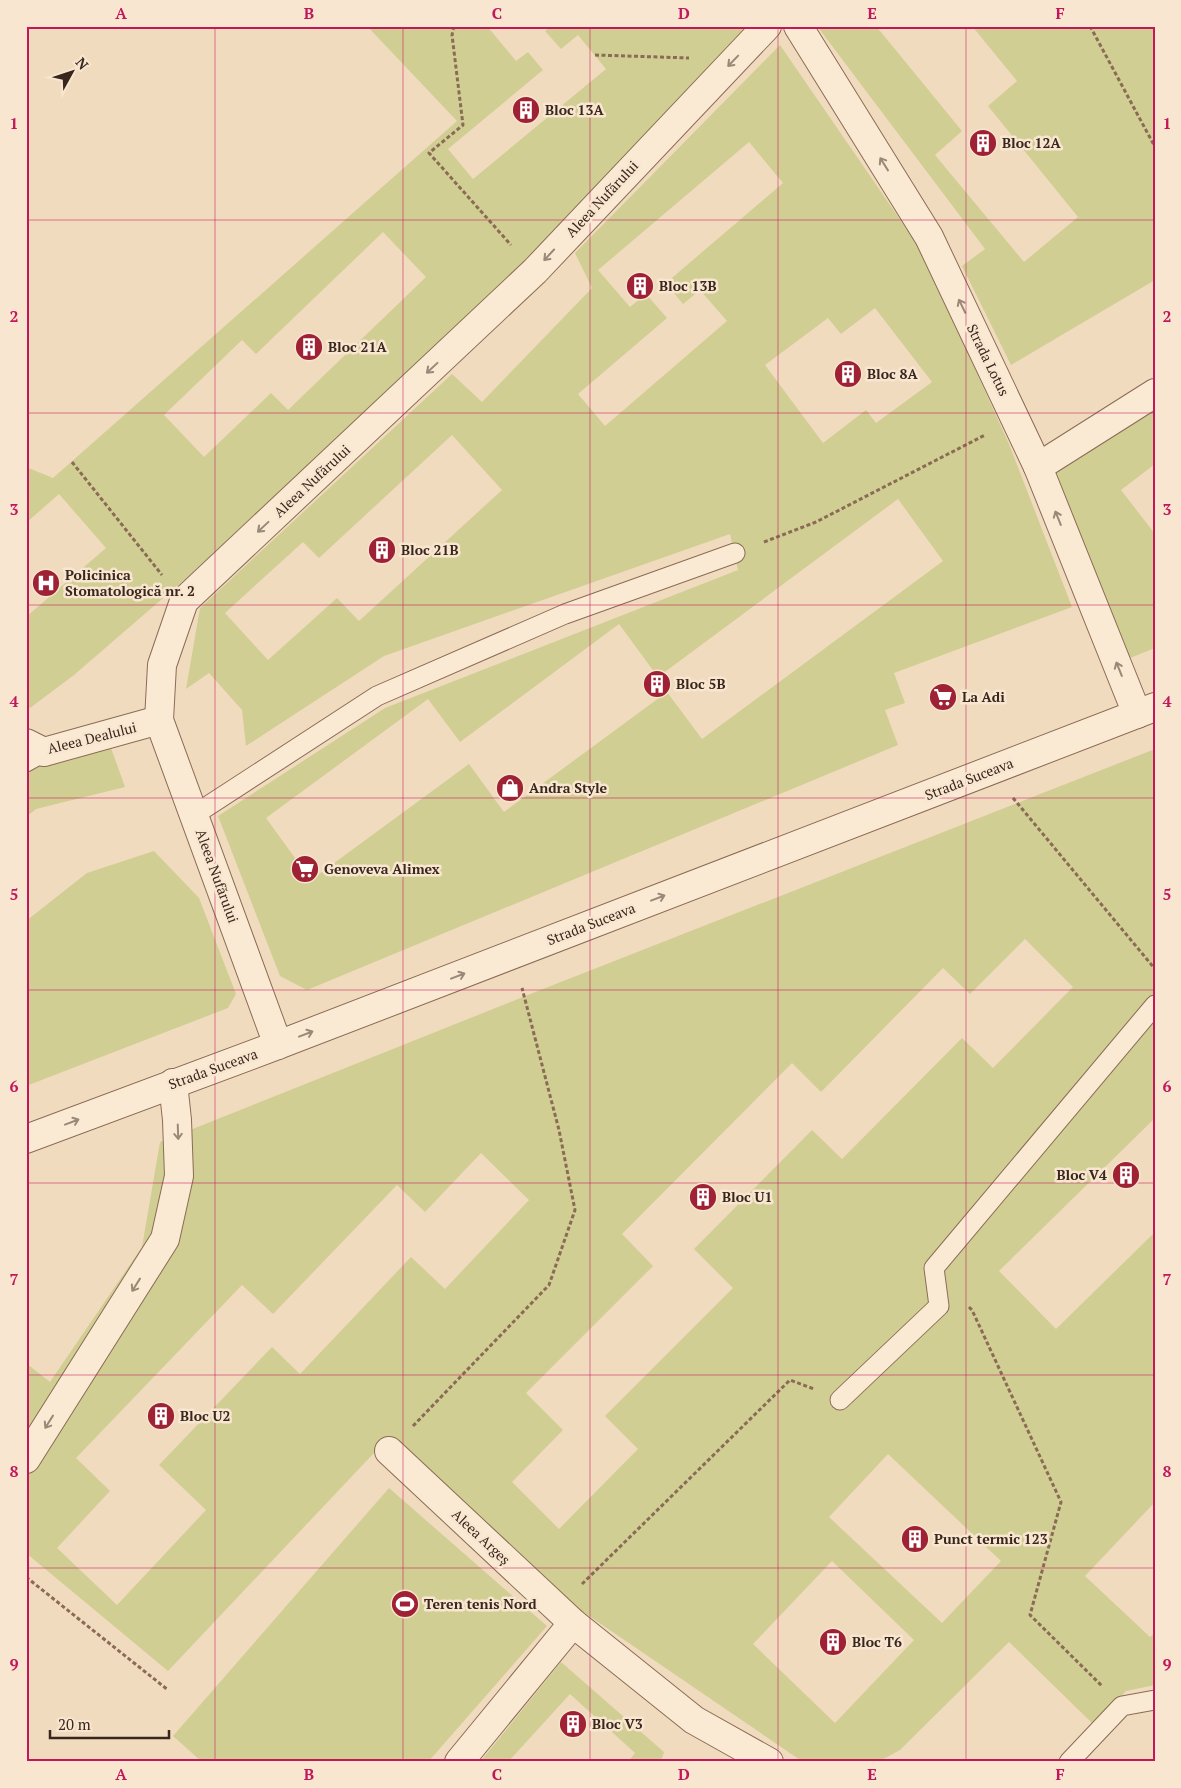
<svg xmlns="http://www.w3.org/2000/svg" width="1181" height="1788" font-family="'PT Serif',serif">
  <rect width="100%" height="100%" fill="#f1dbbf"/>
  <g fill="#d0ce93" fill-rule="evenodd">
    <path d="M367 26H487L516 61 528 52 543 70 448 149 473 179 606 69 578 35 561 49 545 31 551 26H757L532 258 184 580 74 675 30 708 26 706V617L106 548 59 494 26 523V467L53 478 457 121ZM383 232 426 277 288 410 271 393 204 457 164 415 242 340 256 354Z"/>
    <path d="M817 26H876L962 131 935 155 1024 262 1078 217 988 106 1017 81 972 26H1155V280L1011 365 962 266 985 249Z"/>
    <path d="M780 45 921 250 1009 444 1072 607 894 673 905 703 885 710 898 745 307 990 280 976 218 816 385 708 738 570 730 534 384 656 246 746 242 710 209 673 186 689 200 608 452 374 482 402 592 288 575 253ZM749 142 783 183 666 283 683 304 700 290 727 321 605 426 578 394 667 318 646 294 630 307 598 270ZM875 308 932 382 876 423 866 410 823 443 765 365 828 318 841 334ZM452 435 502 490 359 621 337 598 268 660 225 613 303 542 319 558ZM898 499 943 561 702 739 667 692 504 812 469 764 311 880 266 818 428 699 460 742 619 624 658 677Z"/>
    <path d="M1155 407V464L1121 490 1155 534V648L1130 658 1054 470Z"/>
    <path d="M111 748 125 787 36 809 26 817V774L35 768Z"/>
    <path d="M1155 749V1118L999 1271 1056 1329 1155 1232V1502L1085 1576 1150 1637 1155 1633V1685L1126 1691 1095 1726 1009 1642 900 1750 878 1762H803L576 1607 390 1436 168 1671 26 1553V1363L50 1382 142 1247 160 1142 538 991ZM1025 939 1073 987 993 1068 962 1038 842 1159 812 1130 694 1249 733 1288 605 1416 638 1449 559 1529 512 1482 563 1430 526 1393 653 1266 622 1234 792 1063 821 1092 943 968 970 994ZM481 1153 529 1200 445 1289 411 1257 300 1374 272 1347 159 1465 206 1510 117 1605 57 1548 110 1491 76 1458 242 1285 273 1314 397 1185 425 1212ZM888 1454 1001 1561 942 1623 829 1517ZM832 1561 914 1640 835 1723 753 1644Z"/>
    <path d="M154 851 199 898 236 994 228 1008 26 1086V921L87 873Z"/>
    <path d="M389 1488 547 1626 428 1762H202L173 1736Z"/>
    <path d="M561 1662 664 1752 661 1762H628L635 1753 570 1694 508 1762H480Z"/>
  </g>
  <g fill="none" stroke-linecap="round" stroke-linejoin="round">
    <defs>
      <g id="service">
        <path d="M26 762 44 752"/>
        <path d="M194 815 377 696 565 614 735 553"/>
        <path d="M840 1400 939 1306 934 1268 1155 1005"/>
        <path d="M1069 1762 1122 1706 1155 1700"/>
      </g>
      <g id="minor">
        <path d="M798 26 929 237 1038 467 1137 714"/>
        <path d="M1038 467 1155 393"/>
        <path d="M26 743 44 752 159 720"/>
        <path d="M278 1045 159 720 162 665 184 601 535 271 767 26"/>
        <path d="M389 1451 573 1623 694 1720 769 1762"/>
        <path d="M26 1459 165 1239 179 1176 177 1120 173 1083"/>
        <path d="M459 1762 573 1623"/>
      </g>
      <path id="tertiary" d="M26 1139 278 1045 1155 707"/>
    </defs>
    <use href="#service" stroke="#8b6b56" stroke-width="21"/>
    <use href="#minor" stroke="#8b6b56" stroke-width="30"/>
    <use href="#tertiary" stroke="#8b6b56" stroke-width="30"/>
    <g stroke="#8b6b56" stroke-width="3" stroke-dasharray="4 2.5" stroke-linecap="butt">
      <path d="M454 26 452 35 463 125 429 153 511 245"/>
      <path d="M1090 26 1155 147"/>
      <path d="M595 55 689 58"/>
      <path d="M72 462 162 575"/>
      <path d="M764 542 816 522 985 435"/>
      <path d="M1013 798 1155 969"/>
      <path d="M969 1307 972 1310 1061 1502 1030 1615 1102 1686"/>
      <path d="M413 1426 549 1285 575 1210 559 1130 522 988"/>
      <path d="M26 1577 168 1690"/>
      <path d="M582 1584 790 1380 814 1389"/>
    </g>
    <use href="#service" stroke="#fbead3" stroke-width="19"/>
    <use href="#minor" stroke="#fbead3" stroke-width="28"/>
    <use href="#tertiary" stroke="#fbead3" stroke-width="28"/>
  </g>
  <defs><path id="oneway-shaft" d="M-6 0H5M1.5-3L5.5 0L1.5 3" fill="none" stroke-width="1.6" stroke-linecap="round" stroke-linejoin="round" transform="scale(1.25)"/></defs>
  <g stroke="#9a8878">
    <use href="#oneway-shaft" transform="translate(733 61) rotate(134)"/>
    <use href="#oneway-shaft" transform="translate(884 164) rotate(-122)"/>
    <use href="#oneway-shaft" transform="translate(549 255) rotate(133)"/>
    <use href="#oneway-shaft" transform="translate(962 306) rotate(-116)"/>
    <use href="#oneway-shaft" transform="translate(432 368) rotate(137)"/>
    <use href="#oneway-shaft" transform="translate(1058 518) rotate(-112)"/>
    <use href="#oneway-shaft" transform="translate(263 527) rotate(137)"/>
    <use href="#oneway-shaft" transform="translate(1119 669) rotate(-112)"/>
    <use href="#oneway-shaft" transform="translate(658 898) rotate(-21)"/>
    <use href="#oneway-shaft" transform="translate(458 976) rotate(-21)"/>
    <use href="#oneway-shaft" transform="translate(306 1034) rotate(-21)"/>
    <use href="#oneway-shaft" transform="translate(72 1122) rotate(-21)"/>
    <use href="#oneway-shaft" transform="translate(178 1132) rotate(88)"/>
    <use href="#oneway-shaft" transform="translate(136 1285) rotate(122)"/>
    <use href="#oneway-shaft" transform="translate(49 1422) rotate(122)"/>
  </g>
  <path fill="none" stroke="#c2185b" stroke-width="1" stroke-opacity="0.55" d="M215 26V1762M403 26V1762M590 26V1762M778 26V1762M966 26V1762M26 220H1155M26 413H1155M26 605H1155M26 798H1155M26 990H1155M26 1183H1155M26 1375H1155M26 1568H1155"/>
  <defs>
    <symbol id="building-disc" viewBox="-11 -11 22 22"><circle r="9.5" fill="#9e2234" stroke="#f8e6d0"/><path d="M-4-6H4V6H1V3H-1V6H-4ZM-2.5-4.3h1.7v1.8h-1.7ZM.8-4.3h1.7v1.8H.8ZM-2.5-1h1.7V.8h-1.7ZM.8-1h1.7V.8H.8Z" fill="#fff"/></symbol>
    <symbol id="hospital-disc" viewBox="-11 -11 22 22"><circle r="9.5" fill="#9e2234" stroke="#f8e6d0"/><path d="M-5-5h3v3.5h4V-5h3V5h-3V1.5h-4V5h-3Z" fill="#fff"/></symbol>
    <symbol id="supermarket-disc" viewBox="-11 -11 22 22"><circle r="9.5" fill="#9e2234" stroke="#f8e6d0"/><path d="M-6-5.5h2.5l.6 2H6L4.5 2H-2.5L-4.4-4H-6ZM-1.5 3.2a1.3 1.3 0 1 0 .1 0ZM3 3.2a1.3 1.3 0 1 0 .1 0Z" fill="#fff"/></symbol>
    <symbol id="shop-disc" viewBox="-11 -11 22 22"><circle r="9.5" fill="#9e2234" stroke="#f8e6d0"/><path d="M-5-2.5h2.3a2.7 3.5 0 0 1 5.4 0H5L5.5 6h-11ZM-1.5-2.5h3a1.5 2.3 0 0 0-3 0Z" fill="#fff"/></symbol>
    <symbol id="stadium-disc" viewBox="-11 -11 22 22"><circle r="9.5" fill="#9e2234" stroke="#f8e6d0"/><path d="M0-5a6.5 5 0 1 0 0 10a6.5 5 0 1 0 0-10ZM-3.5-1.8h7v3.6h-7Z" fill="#fff"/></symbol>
  </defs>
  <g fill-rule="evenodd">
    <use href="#building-disc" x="510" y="94" width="32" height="32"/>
    <use href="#building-disc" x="967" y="127" width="32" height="32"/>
    <use href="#building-disc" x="624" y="270" width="32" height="32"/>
    <use href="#building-disc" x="293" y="331" width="32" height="32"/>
    <use href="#building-disc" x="832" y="358" width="32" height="32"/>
    <use href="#building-disc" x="366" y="534" width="32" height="32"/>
    <use href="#hospital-disc" x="30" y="567" width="32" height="32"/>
    <use href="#building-disc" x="641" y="668" width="32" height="32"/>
    <use href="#supermarket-disc" x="927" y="681" width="32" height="32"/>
    <use href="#shop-disc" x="494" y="772" width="32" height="32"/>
    <use href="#supermarket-disc" x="289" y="853" width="32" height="32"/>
    <use href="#building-disc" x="1110" y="1159" width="32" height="32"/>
    <use href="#building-disc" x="687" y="1181" width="32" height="32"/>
    <use href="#building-disc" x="145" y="1400" width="32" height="32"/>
    <use href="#building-disc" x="899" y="1523" width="32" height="32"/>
    <use href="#stadium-disc" x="389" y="1588" width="32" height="32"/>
    <use href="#building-disc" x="817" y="1626" width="32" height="32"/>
    <use href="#building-disc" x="557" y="1708" width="32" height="32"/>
  </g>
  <g text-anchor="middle" stroke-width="5" stroke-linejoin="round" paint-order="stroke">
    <g font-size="14" font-weight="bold" fill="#39261c" stroke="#f8e6d0" text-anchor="start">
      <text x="545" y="115">Bloc 13A</text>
      <text x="1002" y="148">Bloc 12A</text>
      <text x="659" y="291">Bloc 13B</text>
      <text x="328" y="352">Bloc 21A</text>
      <text x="867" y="379">Bloc 8A</text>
      <text x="401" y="555">Bloc 21B</text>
      <text x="65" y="580">Policinica<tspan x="65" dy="16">Stomatologică nr. 2</tspan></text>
      <text x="676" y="689">Bloc 5B</text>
      <text x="962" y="702">La Adi</text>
      <text x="529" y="793">Andra Style</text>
      <text x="324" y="874">Genoveva Alimex</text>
      <text x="1107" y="1180" text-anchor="end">Bloc V4</text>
      <text x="722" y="1202">Bloc U1</text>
      <text x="180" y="1421">Bloc U2</text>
      <text x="934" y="1544">Punct termic 123</text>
      <text x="424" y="1609">Teren tenis Nord</text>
      <text x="852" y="1647">Bloc T6</text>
      <text x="592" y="1729">Bloc V3</text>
    </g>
    <g font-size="14" fill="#39261c" stroke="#f8e6d0">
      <text transform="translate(602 199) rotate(-47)" y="5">Aleea Nufărului</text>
      <text transform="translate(988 360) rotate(64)" y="5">Strada Lotus</text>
      <text transform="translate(312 481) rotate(-43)" y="5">Aleea Nufărului</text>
      <text transform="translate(92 738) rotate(-14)" y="5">Aleea Dealului</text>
      <text transform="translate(969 779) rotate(-21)" y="5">Strada Suceava</text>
      <text transform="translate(217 876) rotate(70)" y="5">Aleea Nufărului</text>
      <text transform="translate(591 924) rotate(-21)" y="5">Strada Suceava</text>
      <text transform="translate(213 1069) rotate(-20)" y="5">Strada Suceava</text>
      <text transform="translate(481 1537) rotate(43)" y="5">Aleea Argeș</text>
    </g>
  </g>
  <rect width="1181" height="1788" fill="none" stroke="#f8e6d0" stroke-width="55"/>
  <g transform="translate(72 72) rotate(50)" stroke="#f8e6d0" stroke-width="4" paint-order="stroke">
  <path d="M0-4L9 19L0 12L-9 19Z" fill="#39261c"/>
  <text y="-8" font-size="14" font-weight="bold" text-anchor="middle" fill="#39261c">N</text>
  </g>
  <path d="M50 1730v8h119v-8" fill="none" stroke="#39261c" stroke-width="2.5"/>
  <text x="58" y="1730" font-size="15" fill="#39261c" stroke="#f8e6d0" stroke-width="4" paint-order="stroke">20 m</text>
  <rect x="28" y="28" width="1126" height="1732" fill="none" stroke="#c2185b" stroke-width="2"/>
  <g font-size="16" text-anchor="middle" font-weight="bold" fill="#c2185b">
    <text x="121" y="19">A</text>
    <text x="309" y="19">B</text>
    <text x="497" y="19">C</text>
    <text x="684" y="19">D</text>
    <text x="872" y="19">E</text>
    <text x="1060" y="19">F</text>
    <text x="14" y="129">1</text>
    <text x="1167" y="129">1</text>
    <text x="14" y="322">2</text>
    <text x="1167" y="322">2</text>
    <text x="14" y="515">3</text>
    <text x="1167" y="515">3</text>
    <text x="14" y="707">4</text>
    <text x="1167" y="707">4</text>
    <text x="14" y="900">5</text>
    <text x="1167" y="900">5</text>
    <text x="14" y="1092">6</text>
    <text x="1167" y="1092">6</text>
    <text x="14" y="1285">7</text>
    <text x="1167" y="1285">7</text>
    <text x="14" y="1477">8</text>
    <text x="1167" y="1477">8</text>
    <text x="14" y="1670">9</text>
    <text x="1167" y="1670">9</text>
    <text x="121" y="1780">A</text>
    <text x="309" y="1780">B</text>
    <text x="497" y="1780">C</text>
    <text x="684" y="1780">D</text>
    <text x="872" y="1780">E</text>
    <text x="1060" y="1780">F</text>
  </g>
</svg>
